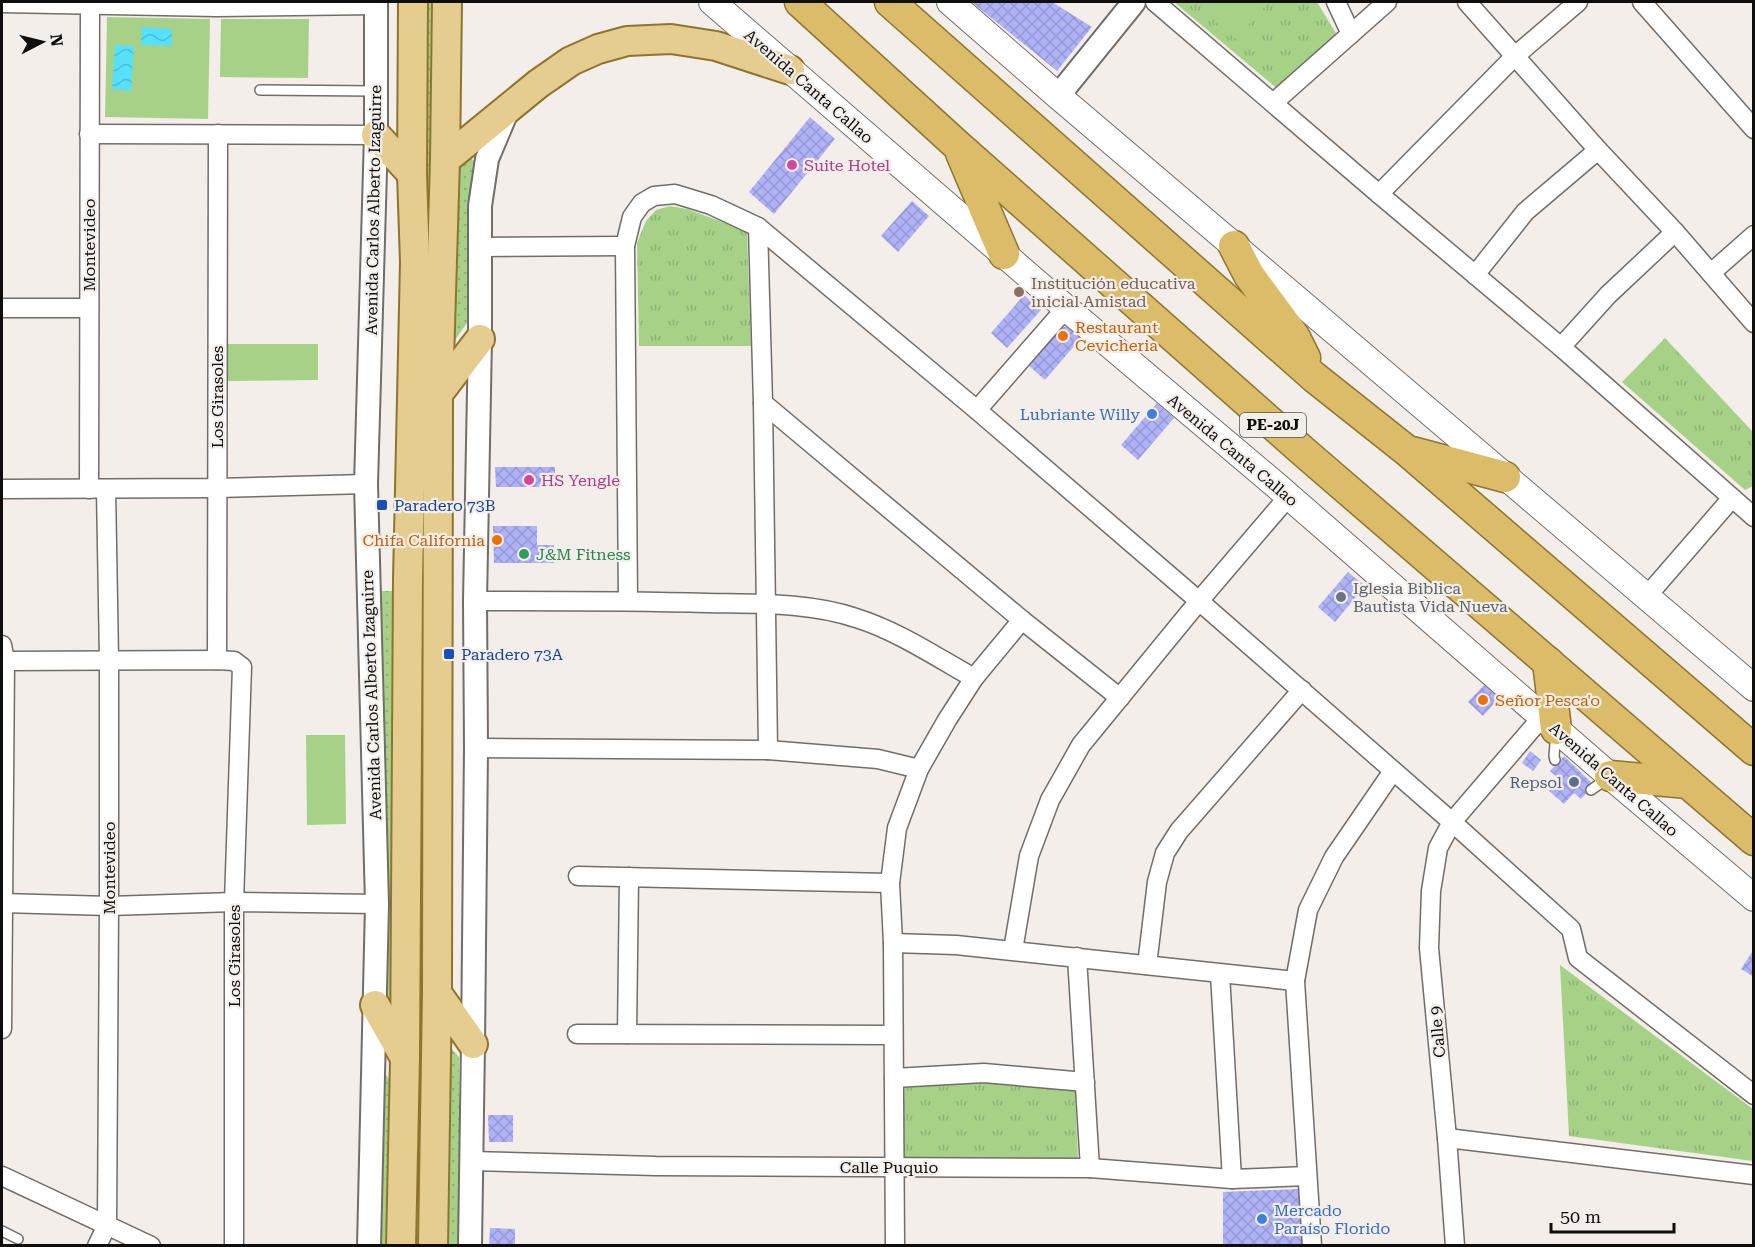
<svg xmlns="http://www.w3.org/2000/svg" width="1755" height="1247" font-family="'Roboto Serif',serif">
  <defs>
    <pattern id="grass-dots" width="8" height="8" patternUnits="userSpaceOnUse" patternTransform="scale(1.5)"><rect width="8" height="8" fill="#a8d188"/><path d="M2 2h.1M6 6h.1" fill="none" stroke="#8fb274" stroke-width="1.8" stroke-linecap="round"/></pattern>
    <pattern id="park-tufts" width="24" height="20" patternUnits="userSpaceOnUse" patternTransform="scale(1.5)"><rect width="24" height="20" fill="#a8d188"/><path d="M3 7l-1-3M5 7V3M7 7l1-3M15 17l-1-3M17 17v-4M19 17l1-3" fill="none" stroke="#8fb274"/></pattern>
    <pattern id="water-waves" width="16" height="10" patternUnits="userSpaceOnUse" patternTransform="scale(1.5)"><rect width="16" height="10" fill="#57e0fb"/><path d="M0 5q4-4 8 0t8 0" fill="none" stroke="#4bbfd6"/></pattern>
    <pattern id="building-cross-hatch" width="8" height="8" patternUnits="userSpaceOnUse" patternTransform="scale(1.5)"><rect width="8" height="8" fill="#b0b2f7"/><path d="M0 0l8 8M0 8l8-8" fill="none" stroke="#9698d3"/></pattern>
  </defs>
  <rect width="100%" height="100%" fill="#f3eee9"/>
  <g fill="url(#grass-dots)">
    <path d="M425 2H439V255L424 251Z"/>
    <path d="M465 156 479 163 470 212 467 323 448 350 446 202Z"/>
    <path d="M382 591H396L395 1035 380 1018Z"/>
    <path d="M417 592H427L425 733H415Z"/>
    <path d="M414 773 426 774 420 1245 409 1246Z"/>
    <path d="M447 1044 459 1057V1245L444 1246Z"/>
    <path d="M382 1069 394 1086 392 1245 378 1246Z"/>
  </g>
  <g fill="url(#park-tufts)">
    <path d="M1174 2H1317L1339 38 1280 91Z"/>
    <path d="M670 206 687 209 747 231 751 346H639L637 243 646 221 656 210Z"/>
    <path d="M1665 338 1753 432V486L1745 490 1622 382Z"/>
    <path d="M1560 965 1753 1109V1161L1569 1136Z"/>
    <path d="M992 1078 1075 1088 1078 1160 902 1161 905 1079Z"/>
  </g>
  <g fill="#a8d188">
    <path d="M1216 2H1269L1236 39 1206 13Z"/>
    <path d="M107 17 210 19 208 119 105 117Z"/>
    <path d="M221 19H309L308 78 220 77Z"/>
    <path d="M227 344H318V380L227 381Z"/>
    <path d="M306 735H345L346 824 307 825Z"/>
  </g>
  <g fill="url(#water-waves)">
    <path d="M142 27 172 29V46L141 45Z"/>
    <path d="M115 45 134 46 131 91 112 89Z"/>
  </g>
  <g fill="url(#building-cross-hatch)">
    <path d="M975 2H1052L1092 27 1057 71 973 3Z"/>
    <path d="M810 117 835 139 774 214 749 192Z"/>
    <path d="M912 201 929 216 898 252 881 236Z"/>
    <path d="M1024 295 1041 310 1007 348 991 333Z"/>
    <path d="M1067 326 1081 338 1045 380 1028 365 1061 328Z"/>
    <path d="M1157 403 1174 418 1138 460 1121 445Z"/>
    <path d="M495 467H555V473H562V487H496Z"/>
    <path d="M493 526H537V545H554V563H494Z"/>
    <path d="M1348 572 1365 586 1335 622 1318 607Z"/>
    <path d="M1484 685 1499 698 1483 716 1468 702Z"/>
    <path d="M1530 751 1541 760 1533 771 1522 763Z"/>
    <path d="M1564 756 1594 785 1581 799 1574 793 1564 804 1549 791 1559 779 1550 771Z"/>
    <path d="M1754 949V977L1741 969Z"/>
    <path d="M488 1115H513V1142H489Z"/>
    <path d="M1300 1189 1303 1246H1223V1192Z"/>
    <path d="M490 1228 515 1229V1246H489Z"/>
  </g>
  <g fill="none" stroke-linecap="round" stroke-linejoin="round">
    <defs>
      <g id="service">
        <path d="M260 90 376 91"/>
        <path d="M1555 760 1554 756 1556 733"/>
        <path d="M1591 790 1608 778"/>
        <path d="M2 1231 18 1239"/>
      </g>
      <g id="minor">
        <path d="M1155 2 1379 194 1561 347 1754 517"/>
        <path d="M1336 2 1351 34"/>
        <path d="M1467 2 1598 150 1675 232 1754 323"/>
        <path d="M1642 2 1754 129"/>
        <path d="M2 3 217 7 376 5"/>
        <path d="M1273 103 1387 2"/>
        <path d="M89 134 376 135"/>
        <path d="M1379 194 1515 56 1578 2"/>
        <path d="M758 227 763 403 768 750"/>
        <path d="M479 247 625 246"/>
        <path d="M1711 273 1754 235"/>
        <path d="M1475 275 1525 212 1598 150"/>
        <path d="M2 308H89"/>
        <path d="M1561 347 1608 295 1675 232"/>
        <path d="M763 403 1022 620 1120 698"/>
        <path d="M977 410 1066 308"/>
        <path d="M2 489 217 488 366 484"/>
        <path d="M89 489 90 2"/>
        <path d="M1647 596 1732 498"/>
        <path d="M475 601C552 601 630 601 707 603 757 604 809 602 856 618 898 631 936 657 974 678"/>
        <path d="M628 601 625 246 632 217 642 203 654 196 675 194 711 205 758 227 977 410 1199 601 1452 822 1571 929 1578 958 1754 1095"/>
        <path d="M2 645 5 661 2 1029"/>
        <path d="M217 660 218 134"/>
        <path d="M5 661 217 660 234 661 242 667 234 902V1246"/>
        <path d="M476 748 768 750 878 759 919 769"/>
        <path d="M578 876 890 883"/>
        <path d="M2 903 109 906 234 902 377 904"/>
        <path d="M893 943 956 945 1295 981"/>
        <path d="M1013 950 1029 856 1050 800 1081 745 1199 601 1288 497"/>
        <path d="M1077 957 1090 1168"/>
        <path d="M1147 965 1157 882 1165 853 1179 831 1302 690"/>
        <path d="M1220 974 1232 1179"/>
        <path d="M577 1034 893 1035"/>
        <path d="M627 1034 629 877"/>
        <path d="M894 1078 984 1073 1085 1082"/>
        <path d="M1447 1138 1754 1175"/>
        <path d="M471 1161 656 1166 1090 1168 1232 1179 1307 1176"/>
        <path d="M2 1176 151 1246"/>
        <path d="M97 1246 107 1225 109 906V659L106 489"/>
        <path d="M895 1246 893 943 890 883 897 828 919 769 947 720 974 678 1022 620"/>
        <path d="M1312 1246 1295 981 1308 910 1334 857 1393 771"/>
        <path d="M1455 1246 1447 1138 1429 948 1431 891 1438 848 1452 822 1542 717"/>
      </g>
      <g id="tertiary">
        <path d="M1058 96 1134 2"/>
        <path d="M369 1246 377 904 366 484 376 135V2"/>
        <path d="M470 1246 473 1044 476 748 475 601 480 339V206L487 159 508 109"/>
      </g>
      <g id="secondary">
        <path d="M712 2 1066 308 1277 486 1610 776 1754 898"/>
        <path d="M950 2 1058 96 1754 688"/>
      </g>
      <g id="primary">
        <path d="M376 135 412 174"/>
        <path d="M445 160 538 84 571 61 598 49 627 41 671 39 716 46 790 70"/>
        <path d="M438 394 480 339"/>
        <path d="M437 993 473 1044"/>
        <path d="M375 1005 405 1058"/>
        <path d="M401 1246 405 1059 408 579 415 262 412 174 413 2"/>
        <path d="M433 1246 437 993 438 394 445 160 447 2"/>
      </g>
      <g id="trunk">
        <path d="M800 2 957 145 1305 453 1754 840"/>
        <path d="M890 2 1314 377 1406 450 1754 750"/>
        <path d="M961 153 1004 254"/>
        <path d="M1234 246 1249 275 1294 336 1305 358"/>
        <path d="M1412 452 1505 477"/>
        <path d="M1548 662 1556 729"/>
        <path d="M1610 776 1688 783"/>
      </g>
    </defs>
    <use href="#service" stroke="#726d69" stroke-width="12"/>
    <use href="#minor" stroke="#726d69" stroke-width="21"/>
    <use href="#tertiary" stroke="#726d69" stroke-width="26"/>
    <use href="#secondary" stroke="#726d69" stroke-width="28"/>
    <use href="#primary" stroke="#8e742f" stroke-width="32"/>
    <use href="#trunk" stroke="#8e742f" stroke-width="33"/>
    <use href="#service" stroke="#fff" stroke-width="9"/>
    <use href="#minor" stroke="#fff" stroke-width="18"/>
    <use href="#tertiary" stroke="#fff" stroke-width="22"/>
    <use href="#secondary" stroke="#fff" stroke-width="26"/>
    <use href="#primary" stroke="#e4cd8e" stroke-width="28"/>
    <use href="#trunk" stroke="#dbbc68" stroke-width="30"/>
  </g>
  <g fill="#d1479c" stroke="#f3eee9" stroke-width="2">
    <circle cx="792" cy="165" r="6"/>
    <circle cx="529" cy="480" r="6"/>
  </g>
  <circle fill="#8d6e63" stroke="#f3eee9" stroke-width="2" cx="1019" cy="292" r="6"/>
  <g fill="#e8710a" stroke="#f3eee9" stroke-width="2">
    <circle cx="1063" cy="336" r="6"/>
    <circle cx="497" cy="540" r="6"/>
    <circle cx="1483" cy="700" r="6"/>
  </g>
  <g fill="#3f7fe0" stroke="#f3eee9" stroke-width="2">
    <circle cx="1152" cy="414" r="6"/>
    <circle cx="1262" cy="1219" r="6"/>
  </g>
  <g fill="#1a4fb4" stroke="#f3eee9" stroke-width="2">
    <rect x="376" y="499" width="12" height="12" rx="3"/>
    <rect x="443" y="648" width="12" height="12" rx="3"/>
  </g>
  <circle fill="#2e9e5b" stroke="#f3eee9" stroke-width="2" cx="524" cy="554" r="6"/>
  <circle fill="#6b7280" stroke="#f3eee9" stroke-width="2" cx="1341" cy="597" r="6"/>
  <circle fill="#5c6f8a" stroke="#f3eee9" stroke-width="2" cx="1574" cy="782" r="6"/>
  <g text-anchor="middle" stroke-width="4.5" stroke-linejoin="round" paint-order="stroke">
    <rect fill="#f3eee9" stroke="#53514e" stroke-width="1.5" x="1240" y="413" width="66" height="24" rx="4.5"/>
    <g font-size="15" font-weight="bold" fill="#0f0e0c">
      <text x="1273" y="430">PE-20J</text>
    </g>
    <g font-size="16" fill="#0f0e0c" stroke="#f3eee9">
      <text transform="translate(809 86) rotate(41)" y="6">Avenida Canta Callao</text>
      <text transform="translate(373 210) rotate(-89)" y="6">Avenida Carlos Alberto Izaguirre</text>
      <text transform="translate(89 245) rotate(-90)" y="6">Montevideo</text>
      <text transform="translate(217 397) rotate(-90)" y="6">Los Girasoles</text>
      <text transform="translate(1233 450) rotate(40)" y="6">Avenida Canta Callao</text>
      <text transform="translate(371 695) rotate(-92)" y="6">Avenida Carlos Alberto Izaguirre</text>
      <text transform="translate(1614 779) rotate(41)" y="6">Avenida Canta Callao</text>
      <text transform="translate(109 868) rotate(-90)" y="6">Montevideo</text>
      <text transform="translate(234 956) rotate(-90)" y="6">Los Girasoles</text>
      <text transform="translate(1437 1032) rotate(-95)" y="6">Calle 9</text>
      <text x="889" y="1173">Calle Puquio</text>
    </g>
    <g font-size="16" fill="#b23c85" stroke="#f3eee9" text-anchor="start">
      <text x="804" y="171">Suite Hotel</text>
      <text x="541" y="486">HS Yengle</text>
    </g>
    <g font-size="16" fill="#785e54" stroke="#f3eee9" text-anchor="start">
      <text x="1031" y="289">Institución educativa<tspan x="1031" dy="18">inicial Amistad</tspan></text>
    </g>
    <g font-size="16" fill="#c56008" stroke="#f3eee9" text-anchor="start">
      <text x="1075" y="333">Restaurant<tspan x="1075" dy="18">Cevicheria</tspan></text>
      <text x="485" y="546" text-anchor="end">Chifa California</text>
      <text x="1495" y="706">Señor Pesca'o</text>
    </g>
    <g font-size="16" fill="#366cbe" stroke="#f3eee9" text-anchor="end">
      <text x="1140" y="420">Lubriante Willy</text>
      <text x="1274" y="1216" text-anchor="start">Mercado<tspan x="1274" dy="18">Paraíso Florido</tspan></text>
    </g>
    <g font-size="16" fill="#164399" stroke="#f3eee9" text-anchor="start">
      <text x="394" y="511">Paradero 73B</text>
      <text x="461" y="660">Paradero 73A</text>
    </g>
    <g font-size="16" fill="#27864d" stroke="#f3eee9" text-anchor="start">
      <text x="536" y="560">J&amp;M Fitness</text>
    </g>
    <g font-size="16" fill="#5b616d" stroke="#f3eee9" text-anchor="start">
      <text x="1353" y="594">Iglesia Biblica<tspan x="1353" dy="18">Bautista Vida Nueva</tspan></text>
    </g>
    <g font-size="16" fill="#4e5e75" stroke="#f3eee9" text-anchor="end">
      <text x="1562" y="788">Repsol</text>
    </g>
  </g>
  <rect width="1755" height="1247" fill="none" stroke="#0f0e0c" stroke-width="6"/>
  <g transform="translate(42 42) rotate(83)" stroke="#f3eee9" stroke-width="4.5" paint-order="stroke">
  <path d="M0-4.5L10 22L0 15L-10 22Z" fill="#0f0e0c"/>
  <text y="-9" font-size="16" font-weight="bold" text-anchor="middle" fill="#0f0e0c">N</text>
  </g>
  <path d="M1551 1223v9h123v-9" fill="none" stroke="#0f0e0c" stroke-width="3"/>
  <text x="1560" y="1223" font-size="18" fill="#0f0e0c" stroke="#f3eee9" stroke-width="4.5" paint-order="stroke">50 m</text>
</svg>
